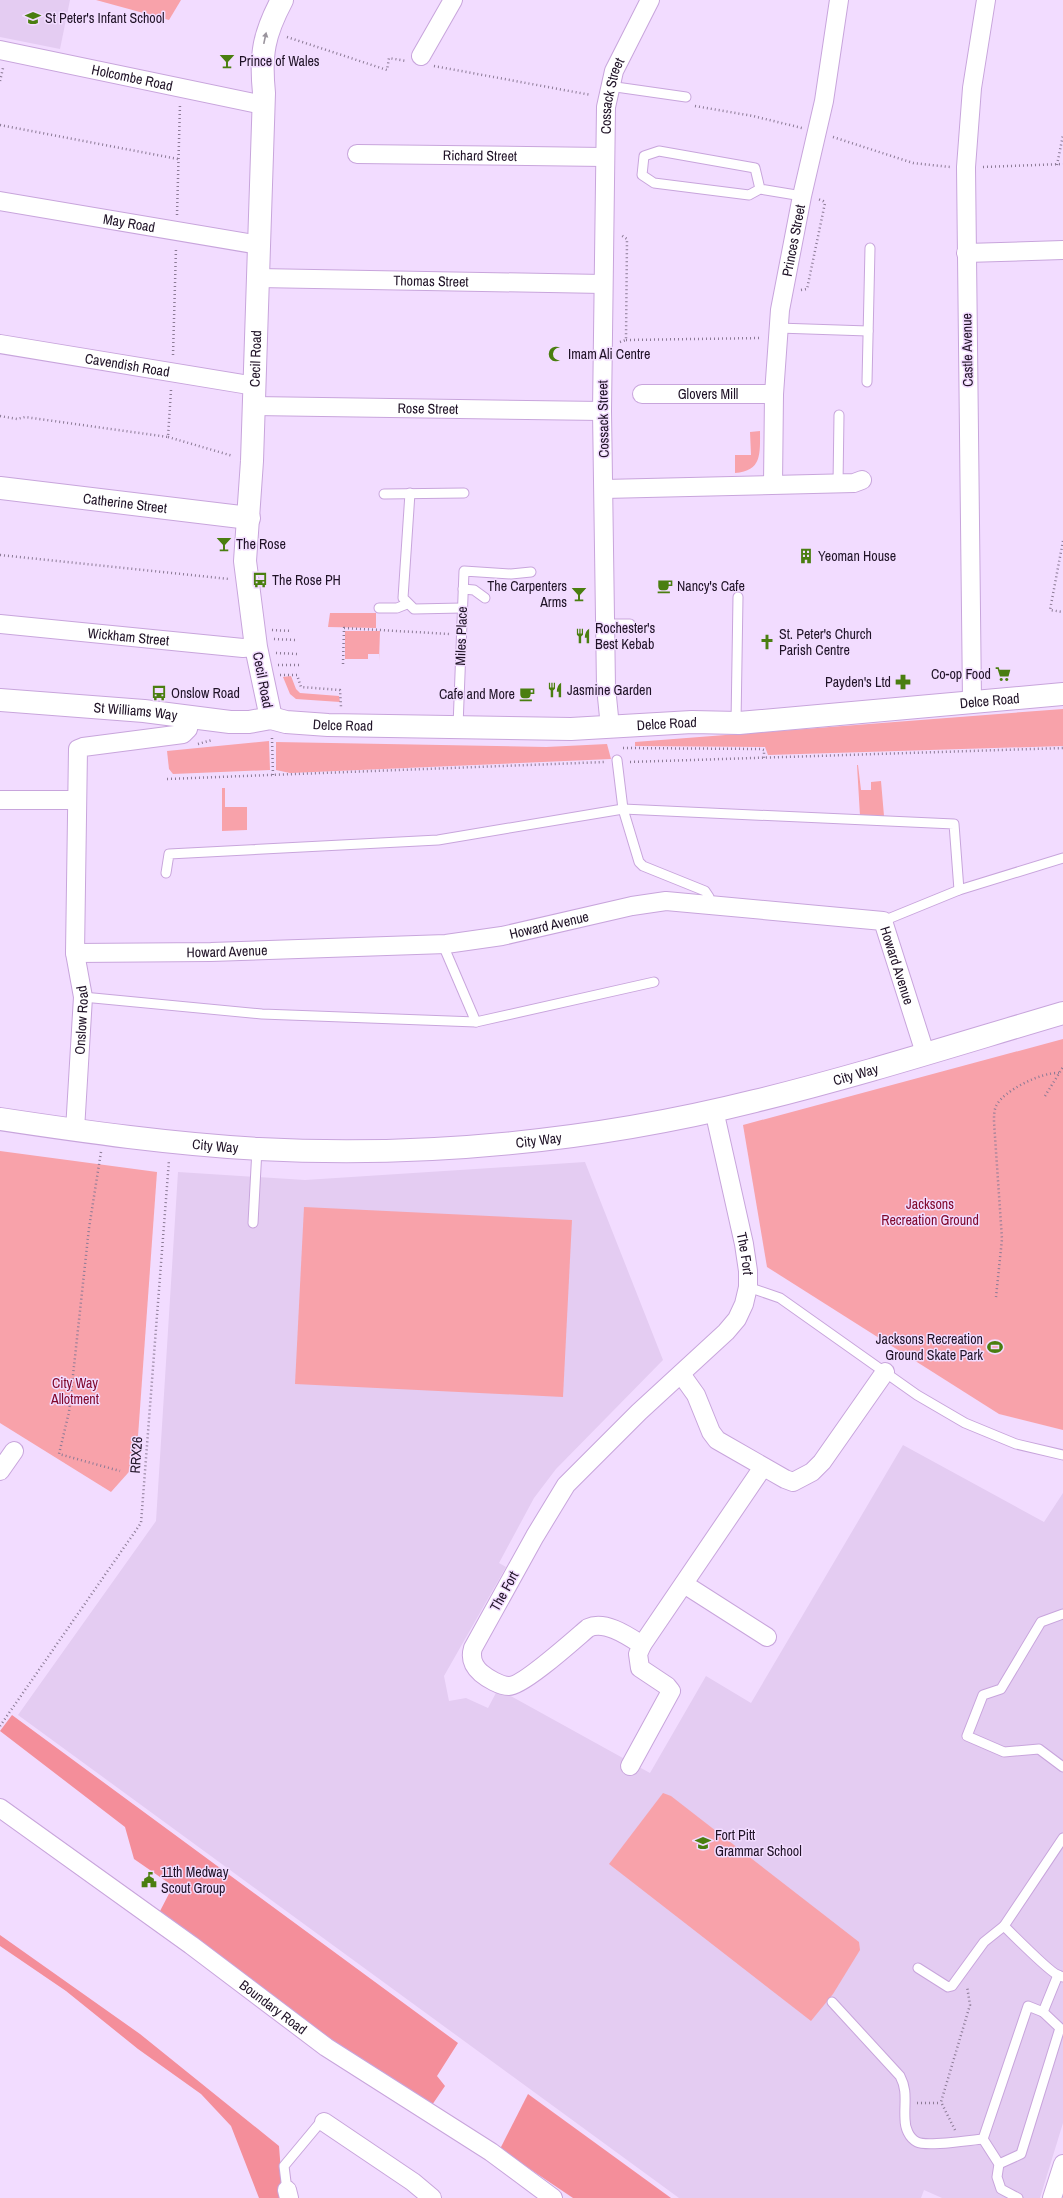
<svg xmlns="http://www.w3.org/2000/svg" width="1063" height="2198" font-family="'Archivo Narrow',sans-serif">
  <rect width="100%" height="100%" fill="#f2dcff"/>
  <g fill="#e4ccf2">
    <path d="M0 0H70L60 49 0 37Z"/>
    <path d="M585 1162 663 1360 556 1469 534 1498 499 1563 506 1567 444 1676 449 1701 466 1698 488 1708 498 1689 650 1773 706 1676 751 1703 903 1445 1044 1522 1063 1493V2123L1040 2198H942L924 2190 921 2198H679L18 1715 156 1521 178 1172 305 1180Z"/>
  </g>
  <g fill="#f8a2aa">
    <path d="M96 0H181L169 20Z"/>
    <path d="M760 431C760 454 762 471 735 473V455H751L750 432Z"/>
    <path d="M330 613H376V628L328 627Z"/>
    <path d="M345 631H380L379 661V654H368V659H345Z"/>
    <path d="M291 676 296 689 300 693 339 696 340 702 296 699 290 694 283 677Z"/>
    <path d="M1063 709V746L768 755 765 747 630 746H635V742Z"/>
    <path d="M269 741 270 770 173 774 169 769 167 751Z"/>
    <path d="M276 742 546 747 607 744 611 759 290 773 276 770Z"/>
    <path d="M857 765H858L861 790H871V782L881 781 884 816H860Z"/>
    <path d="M222 788H225V807H247V830L222 831Z"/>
    <path d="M1063 1039V1430L999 1414 767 1267 743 1125Z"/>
    <path d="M0 1151 157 1172 136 1464 111 1492 0 1423Z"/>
    <path d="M304 1207 572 1220 563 1397 295 1384Z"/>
    <path d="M663 1793 671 1796 859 1942 860 1950 833 1994 811 2021 609 1864Z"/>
  </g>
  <g fill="#f48e9a">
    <path d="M12 1715 458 2043 437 2076 445 2086 432 2105 336 2044 159 1913 173 1886 134 1859 125 1827 0 1731Z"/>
    <path d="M0 1935 140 2034 279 2146 283 2198H259L231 2126 201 2094 138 2049 66 1991 0 1946Z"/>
    <path d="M528 2094 671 2198H573L500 2149Z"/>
  </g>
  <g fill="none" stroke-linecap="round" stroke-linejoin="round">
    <defs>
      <g id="lane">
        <path d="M609 86 686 97"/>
        <path d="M760 189 755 168 659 151 644 156 642 175 654 183 749 195 760 189 802 196"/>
        <path d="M778 328 868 331"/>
        <path d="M867 382 870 248"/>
        <path d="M838 484 839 415"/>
        <path d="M410 493 403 598 414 609 462 608"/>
        <path d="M384 494 464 493"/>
        <path d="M463 589 474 590 485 598"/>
        <path d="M379 608H397L407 604"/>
        <path d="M605 624H630"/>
        <path d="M736 723 738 597"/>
        <path d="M458 726 464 571 511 574 531 572"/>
        <path d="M617 760 623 809 639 862 643 866 705 891 709 897V903"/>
        <path d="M166 873 169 854 438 840 623 809 954 824 959 890"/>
        <path d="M883 921 959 890 1063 858"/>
        <path d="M443 945 476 1022"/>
        <path d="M83 997 262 1014 476 1022 654 982"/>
        <path d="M253 1223 257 1149"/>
        <path d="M748 1287 780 1298 917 1395 965 1423 1016 1444 1063 1455"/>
        <path d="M1063 1614 1041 1622 1001 1689 983 1695 967 1736 1004 1752 1039 1749 1063 1767"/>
        <path d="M1004 1926C1013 1935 1051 1973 1058 1975"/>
        <path d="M918 1968 948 1987 952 1986 984 1942 1004 1926 1063 1838"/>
        <path d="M832 2002 900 2076C908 2091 904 2103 905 2119 905 2128 909 2138 917 2142 927 2147 970 2140 983 2139"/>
        <path d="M999 2164 1021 2154 1060 2028 1043 2012"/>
        <path d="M287 2190 284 2166 319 2124 324 2122"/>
        <path d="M1018 2198 1001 2189 997 2177 999 2164 983 2139 1028 2006 1043 2012 1058 1975 1063 1977"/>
      </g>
      <g id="street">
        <path id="s1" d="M0 50 263 105"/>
        <path d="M421 56 453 0"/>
        <path id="s2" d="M357 154 604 157"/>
        <path id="s3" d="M0 201 259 245"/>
        <path d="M966 253 1063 250"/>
        <path id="s4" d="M258 278 603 284"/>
        <path id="s5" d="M0 344 255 386"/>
        <path id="s6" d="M642 394H774"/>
        <path id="s7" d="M254 406 602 411"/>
        <path id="s8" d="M773 484 774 394 780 310 802 196 824 101 839 0"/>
        <path d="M604 489 854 483 862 480"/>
        <path id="s9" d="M0 624 243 648 256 647"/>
        <path d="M972 701 966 167 972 88 986 0"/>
        <path id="s10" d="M610 727 606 687 602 411 606 107 614 71 650 0"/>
        <path d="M0 800H77"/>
        <path id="s11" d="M75 953 211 952 446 944 502 936 632 906 666 901 883 921 925 1053"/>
        <path id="s12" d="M714 1110 744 1244 748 1271V1287L744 1304 737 1319 726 1332 639 1412 566 1485 535 1536 473 1648C470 1658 473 1666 481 1673 487 1678 500 1686 509 1686 523 1686 575 1639 588 1628 605 1620 628 1636 642 1645L763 1467"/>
        <path id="s13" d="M75 1130 83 997 75 953 78 749 83 747 183 734 188 729 190 717"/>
        <path d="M681 1374 696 1395 711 1432 717 1440 785 1479 793 1482 812 1472 822 1462 885 1372"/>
        <path d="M0 1471 14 1451"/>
        <path d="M684 1584 767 1637"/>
        <path d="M630 1766 671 1691 667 1686 640 1668 638 1654 642 1645"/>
        <path id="s14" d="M0 1808 191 1945 326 2047 491 2152 553 2198"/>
        <path d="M324 2122 413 2182 432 2198"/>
        <path d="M287 2190 289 2198"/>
        <path d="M1052 2198 1063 2164"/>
      </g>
      <g id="secondary">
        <path id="s15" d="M0 488 249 518"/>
        <path id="s16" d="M0 700 144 711 230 722H249L271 718 286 722 328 725 571 729 692 722 739 723 1063 694"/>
        <path id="s17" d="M271 718 256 647 245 561 252 461 264 93C260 54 264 34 282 0"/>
      </g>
      <g id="primary">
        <path id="s18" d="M0 1119C86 1132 172 1144 259 1149 424 1158 595 1141 755 1101 858 1076 961 1043 1063 1013"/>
      </g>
    </defs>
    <use href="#lane" stroke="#c8a5dc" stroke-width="11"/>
    <use href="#street" stroke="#c8a5dc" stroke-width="20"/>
    <use href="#secondary" stroke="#c8a5dc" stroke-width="24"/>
    <use href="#primary" stroke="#c8a5dc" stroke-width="24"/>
    <g stroke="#8b7a95" stroke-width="2.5" stroke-dasharray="1 3" stroke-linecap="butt">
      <path d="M287 37 387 70 389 58 406 61"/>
      <path d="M434 66 591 95"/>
      <path d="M0 81 3 68"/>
      <path d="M695 106 753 116 802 128"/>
      <path d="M0 125 178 159"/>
      <path d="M833 137 913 163 950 167"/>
      <path d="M1057 165 1063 135"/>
      <path d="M983 167 1063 164"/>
      <path d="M177 215 180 104"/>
      <path d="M801 290 807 289 825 203 823 201 818 199"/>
      <path d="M626 340 762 338"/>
      <path d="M620 342 626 340 627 239 621 235"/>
      <path d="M173 355 176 248"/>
      <path d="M0 416 17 419 25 417 168 437 171 390"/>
      <path d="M168 437 233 456"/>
      <path d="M1063 541 1050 610 1063 612"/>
      <path d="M0 555 229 579"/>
      <path d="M272 630 292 631"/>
      <path d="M274 639 295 640"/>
      <path d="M276 653 298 654"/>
      <path d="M343 664 344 628 450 634"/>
      <path d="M278 665H300"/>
      <path d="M280 675H297L301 687 340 690 341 707"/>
      <path d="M272 738 273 775"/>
      <path d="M198 744 212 740"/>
      <path d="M623 748 761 749 764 750V758"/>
      <path d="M630 762 1063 748"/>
      <path d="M167 779 605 762"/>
      <path d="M1045 1096 1063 1067"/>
      <path d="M101 1152 89 1228 69 1412 59 1454 120 1471"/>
      <path d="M996 1297 1002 1239 994 1122C994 1116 994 1111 996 1106 1004 1090 1042 1072 1059 1073"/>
      <path d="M0 1726 141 1523 169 1160"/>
      <path d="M917 2103H941"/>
      <path d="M955 2130 941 2102 970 2005 967 1986"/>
    </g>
    <use href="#lane" stroke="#fff" stroke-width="9"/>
    <use href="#street" stroke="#fff" stroke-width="18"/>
    <use href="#secondary" stroke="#fff" stroke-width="22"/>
    <use href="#primary" stroke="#fff" stroke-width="22"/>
  </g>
  <defs><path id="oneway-solid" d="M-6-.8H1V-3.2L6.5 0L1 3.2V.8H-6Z"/></defs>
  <use fill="#9a949d" href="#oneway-solid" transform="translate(265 38) rotate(-78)"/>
  <defs>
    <symbol id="school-bare" viewBox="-9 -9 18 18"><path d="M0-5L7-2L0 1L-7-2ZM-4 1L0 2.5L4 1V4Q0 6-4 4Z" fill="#4a7e10" stroke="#f2dcff" stroke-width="2.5" paint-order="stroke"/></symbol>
    <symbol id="bar-bare" viewBox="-9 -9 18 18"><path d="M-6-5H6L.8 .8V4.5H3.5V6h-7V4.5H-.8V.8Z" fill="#4a7e10" stroke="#f2dcff" stroke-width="2.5" paint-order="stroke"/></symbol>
    <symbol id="mosque-bare" viewBox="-9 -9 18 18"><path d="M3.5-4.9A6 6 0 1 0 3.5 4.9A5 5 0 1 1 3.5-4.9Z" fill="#4a7e10" stroke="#f2dcff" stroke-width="2.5" paint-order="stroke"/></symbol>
    <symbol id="building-bare" viewBox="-9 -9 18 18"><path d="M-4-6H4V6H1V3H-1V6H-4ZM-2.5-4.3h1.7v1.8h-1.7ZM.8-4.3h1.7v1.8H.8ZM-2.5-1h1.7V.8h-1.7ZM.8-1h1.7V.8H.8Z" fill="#4a7e10" stroke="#f2dcff" stroke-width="2.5" paint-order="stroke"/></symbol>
    <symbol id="bus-bare" viewBox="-9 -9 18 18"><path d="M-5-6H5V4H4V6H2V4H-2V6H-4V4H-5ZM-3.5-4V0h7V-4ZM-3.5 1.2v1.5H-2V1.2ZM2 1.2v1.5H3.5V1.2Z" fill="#4a7e10" stroke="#f2dcff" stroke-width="2.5" paint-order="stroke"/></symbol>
    <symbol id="cafe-bare" viewBox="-9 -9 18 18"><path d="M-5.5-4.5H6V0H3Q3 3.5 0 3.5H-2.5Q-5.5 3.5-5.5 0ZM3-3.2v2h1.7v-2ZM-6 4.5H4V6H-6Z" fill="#4a7e10" stroke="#f2dcff" stroke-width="2.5" paint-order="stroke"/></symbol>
    <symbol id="restaurant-bare" viewBox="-9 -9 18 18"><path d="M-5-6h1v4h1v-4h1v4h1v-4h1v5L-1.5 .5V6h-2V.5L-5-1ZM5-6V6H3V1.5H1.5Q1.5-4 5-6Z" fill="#4a7e10" stroke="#f2dcff" stroke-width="2.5" paint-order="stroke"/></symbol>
    <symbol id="church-bare" viewBox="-9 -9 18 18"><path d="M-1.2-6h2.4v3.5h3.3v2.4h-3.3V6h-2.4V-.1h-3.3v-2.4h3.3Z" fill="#4a7e10" stroke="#f2dcff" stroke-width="2.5" paint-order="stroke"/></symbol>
    <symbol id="supermarket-bare" viewBox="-9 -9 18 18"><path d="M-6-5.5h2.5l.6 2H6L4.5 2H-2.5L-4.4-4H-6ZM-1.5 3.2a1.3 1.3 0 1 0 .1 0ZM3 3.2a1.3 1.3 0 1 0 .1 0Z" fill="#4a7e10" stroke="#f2dcff" stroke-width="2.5" paint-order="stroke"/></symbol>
    <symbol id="pharmacy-bare" viewBox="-9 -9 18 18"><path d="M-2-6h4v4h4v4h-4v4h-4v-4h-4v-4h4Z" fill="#4a7e10" stroke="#f2dcff" stroke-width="2.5" paint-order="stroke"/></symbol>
    <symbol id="stadium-bare" viewBox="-9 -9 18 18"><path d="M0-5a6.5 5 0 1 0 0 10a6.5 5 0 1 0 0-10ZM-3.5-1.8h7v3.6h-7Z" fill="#4a7e10" stroke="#f2dcff" stroke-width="2.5" paint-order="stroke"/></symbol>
    <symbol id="civic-bare" viewBox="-9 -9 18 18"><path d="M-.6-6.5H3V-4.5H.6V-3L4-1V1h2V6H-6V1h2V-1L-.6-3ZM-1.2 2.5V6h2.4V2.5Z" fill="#4a7e10" stroke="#f2dcff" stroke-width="2.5" paint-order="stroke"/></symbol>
  </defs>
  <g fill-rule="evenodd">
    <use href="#school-bare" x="22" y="7" width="22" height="22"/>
    <use href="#bar-bare" x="216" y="50" width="22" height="22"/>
    <use href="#mosque-bare" x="545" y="343" width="22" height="22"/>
    <use href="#bar-bare" x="213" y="533" width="22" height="22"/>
    <use href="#building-bare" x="795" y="545" width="22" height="22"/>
    <use href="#bus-bare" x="249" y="569" width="22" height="22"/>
    <use href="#cafe-bare" x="654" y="575" width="22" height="22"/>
    <use href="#bar-bare" x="568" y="583" width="22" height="22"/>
    <use href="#restaurant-bare" x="572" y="625" width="22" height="22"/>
    <use href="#church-bare" x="756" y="631" width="22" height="22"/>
    <use href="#supermarket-bare" x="992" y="663" width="22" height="22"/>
    <use href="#pharmacy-bare" x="892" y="671" width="22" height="22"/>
    <use href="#restaurant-bare" x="544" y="679" width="22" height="22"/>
    <use href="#bus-bare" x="148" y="682" width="22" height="22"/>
    <use href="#cafe-bare" x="516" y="683" width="22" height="22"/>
    <use href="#stadium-bare" x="984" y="1336" width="22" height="22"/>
    <use href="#school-bare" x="692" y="1832" width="22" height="22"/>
    <use href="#civic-bare" x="138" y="1869" width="22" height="22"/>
  </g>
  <g text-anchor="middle" stroke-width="3" stroke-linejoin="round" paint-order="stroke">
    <g font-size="14" fill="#1f1226" stroke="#f2dcff" text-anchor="start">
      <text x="45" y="23">St Peter's Infant School</text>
      <text x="239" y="66">Prince of Wales</text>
      <text x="568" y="359">Imam Ali Centre</text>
      <text x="236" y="549">The Rose</text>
      <text x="818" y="561">Yeoman House</text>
      <text x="272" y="585">The Rose PH</text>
      <text x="567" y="591" text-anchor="end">The Carpenters<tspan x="567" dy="16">Arms</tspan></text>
      <text x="677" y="591">Nancy's Cafe</text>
      <text x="595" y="633">Rochester's<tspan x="595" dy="16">Best Kebab</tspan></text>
      <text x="779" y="639">St. Peter's Church<tspan x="779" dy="16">Parish Centre</tspan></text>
      <text x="991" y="679" text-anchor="end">Co-op Food</text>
      <text x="891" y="687" text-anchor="end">Payden's Ltd</text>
      <text x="567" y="695">Jasmine Garden</text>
      <text x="171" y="698">Onslow Road</text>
      <text x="515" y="699" text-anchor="end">Cafe and More</text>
      <text x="983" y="1344" text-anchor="end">Jacksons Recreation<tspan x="983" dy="16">Ground Skate Park</tspan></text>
      <text x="715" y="1840">Fort Pitt<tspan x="715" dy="16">Grammar School</tspan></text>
      <text x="161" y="1877">11th Medway<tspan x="161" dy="16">Scout Group</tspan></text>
    </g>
    <g font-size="14" fill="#1f1226" stroke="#f2dcff">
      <text dy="5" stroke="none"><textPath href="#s1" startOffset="135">Holcombe Road</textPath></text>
      <text dy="5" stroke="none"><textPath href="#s10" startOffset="632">Cossack Street</textPath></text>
      <text dy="5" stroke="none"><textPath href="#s2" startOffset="123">Richard Street</textPath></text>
      <text dy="5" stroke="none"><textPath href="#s3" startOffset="131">May Road</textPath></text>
      <text dy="5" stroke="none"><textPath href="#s8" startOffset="245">Princes Street</textPath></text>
      <text dy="5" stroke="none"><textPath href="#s4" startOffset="173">Thomas Street</textPath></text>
      <text transform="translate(967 350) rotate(-91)" y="5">Castle Avenue</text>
      <text dy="5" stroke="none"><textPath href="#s17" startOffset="362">Cecil Road</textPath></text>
      <text dy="5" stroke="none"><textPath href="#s5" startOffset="129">Cavendish Road</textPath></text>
      <text dy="5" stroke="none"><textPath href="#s6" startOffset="66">Glovers Mill</textPath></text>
      <text dy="5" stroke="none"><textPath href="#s7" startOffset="174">Rose Street</textPath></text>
      <text transform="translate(603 419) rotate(-91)" y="5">Cossack Street</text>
      <text dy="5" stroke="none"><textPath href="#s15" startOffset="126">Catherine Street</textPath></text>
      <text dy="5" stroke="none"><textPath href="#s9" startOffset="129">Wickham Street</textPath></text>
      <text transform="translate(461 636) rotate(-88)" y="5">Miles Place</text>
      <text transform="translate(263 680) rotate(79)" y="5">Cecil Road</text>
      <text dy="5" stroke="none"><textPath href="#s16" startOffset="993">Delce Road</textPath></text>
      <text dy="5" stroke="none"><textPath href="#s16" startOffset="136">St Williams Way</textPath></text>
      <text dy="5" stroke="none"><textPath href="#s16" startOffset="669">Delce Road</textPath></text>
      <text dy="5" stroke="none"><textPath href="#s16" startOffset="345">Delce Road</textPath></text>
      <text dy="5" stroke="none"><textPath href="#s11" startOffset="476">Howard Avenue</textPath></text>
      <text dy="5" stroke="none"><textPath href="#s11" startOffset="152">Howard Avenue</textPath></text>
      <text dy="5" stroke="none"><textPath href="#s11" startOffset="860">Howard Avenue</textPath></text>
      <text dy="5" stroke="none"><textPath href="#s13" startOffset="110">Onslow Road</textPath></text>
      <text dy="5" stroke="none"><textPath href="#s18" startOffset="865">City Way</textPath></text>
      <text dy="5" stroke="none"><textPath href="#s18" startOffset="541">City Way</textPath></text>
      <text dy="5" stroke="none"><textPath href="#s18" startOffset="217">City Way</textPath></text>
      <text dy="5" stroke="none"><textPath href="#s12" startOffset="147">The Fort</textPath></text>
      <text transform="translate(136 1455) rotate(-86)" y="5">RRX26</text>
      <text transform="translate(504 1591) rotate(-61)" y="5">The Fort</text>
      <text dy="5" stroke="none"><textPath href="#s14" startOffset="338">Boundary Road</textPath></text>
    </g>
    <g font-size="14" fill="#80092d" stroke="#f2dcff">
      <text x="930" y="1209">Jacksons<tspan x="930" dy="16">Recreation Ground</tspan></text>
      <text x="75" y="1388">City Way<tspan x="75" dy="16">Allotment</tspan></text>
    </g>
  </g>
</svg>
